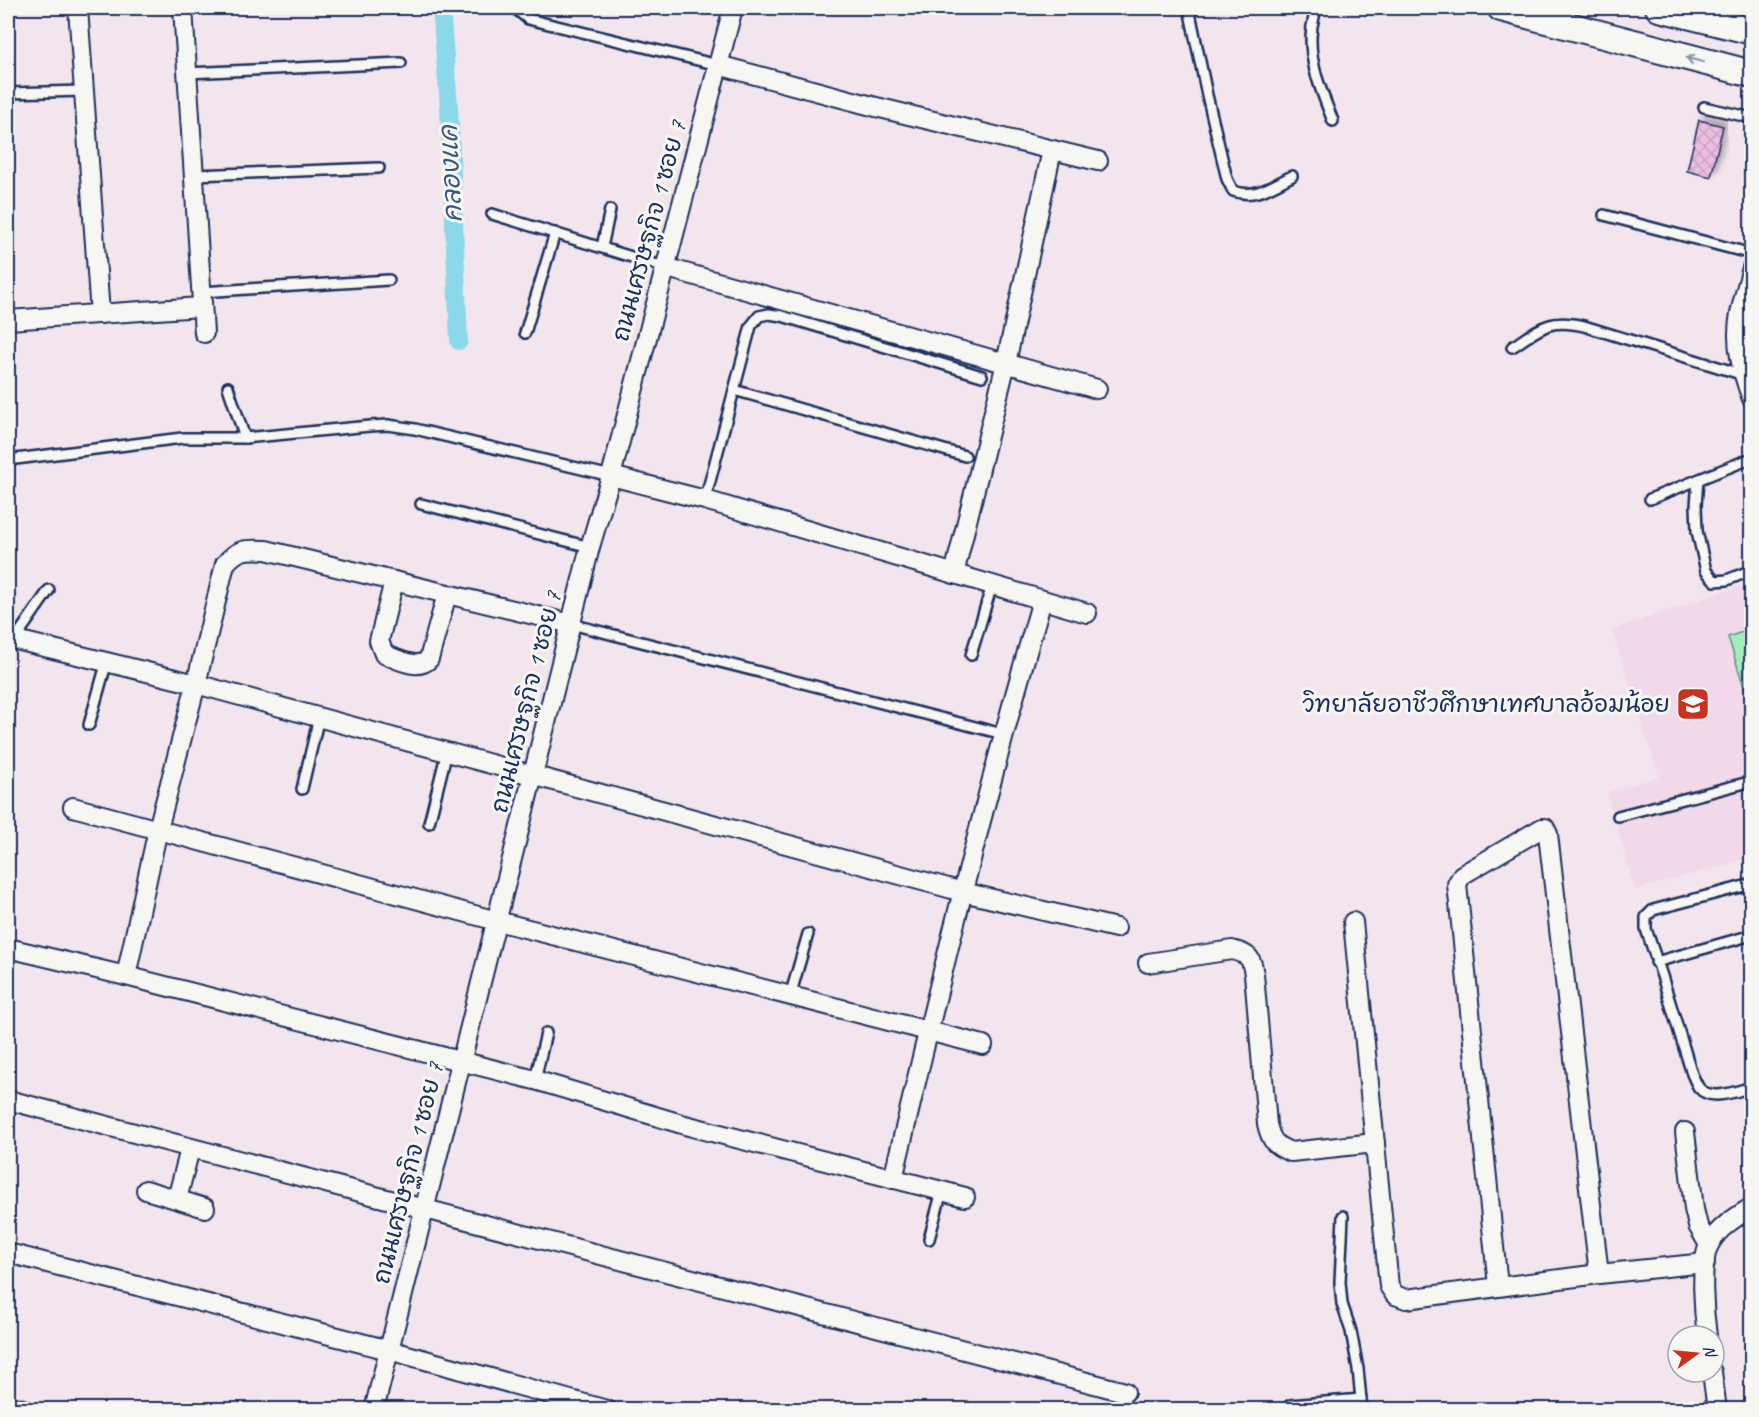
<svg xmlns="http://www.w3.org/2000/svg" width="1759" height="1417" font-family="Caveat,'Playpen Sans Thai',sans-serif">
  <defs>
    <pattern id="building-cross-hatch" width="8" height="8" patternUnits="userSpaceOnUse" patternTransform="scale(1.5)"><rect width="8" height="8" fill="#ecbee1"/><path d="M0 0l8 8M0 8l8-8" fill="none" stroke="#caa4c3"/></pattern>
    <filter id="shadow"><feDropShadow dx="5.5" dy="-5.5" stdDeviation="3" flood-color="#0004"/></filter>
  </defs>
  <rect width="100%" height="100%" fill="#f3e5ed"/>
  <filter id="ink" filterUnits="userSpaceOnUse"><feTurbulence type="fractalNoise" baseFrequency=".0167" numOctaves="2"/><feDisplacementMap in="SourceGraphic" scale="12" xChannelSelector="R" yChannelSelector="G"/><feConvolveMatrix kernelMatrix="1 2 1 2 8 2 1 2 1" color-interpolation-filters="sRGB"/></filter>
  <g filter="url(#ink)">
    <path fill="#f1d9e9" d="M1751 582V858L1635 890 1607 792 1659 777 1612 630Z"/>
    <path fill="#a3edbc" stroke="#5f8e8d" stroke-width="1.5" d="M1751 629H1752L1751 709 1728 637Z"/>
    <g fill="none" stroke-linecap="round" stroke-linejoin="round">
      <path stroke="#8ad8e9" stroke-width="18" d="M441 8 449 106 459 341"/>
    </g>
    <path fill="url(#building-cross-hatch)" stroke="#1b2f5e" stroke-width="1.5" filter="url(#shadow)" d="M1699 120 1723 126 1711 177 1687 171Z"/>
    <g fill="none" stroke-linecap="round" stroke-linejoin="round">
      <defs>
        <g id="lane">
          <path d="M516 8 517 10 528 19 718 65"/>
          <path d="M1189 8 1207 95 1227 179 1233 191C1255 199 1272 186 1292 176"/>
          <path d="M1317 8C1314 13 1314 19 1312 26 1307 60 1321 90 1333 121"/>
          <path d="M187 73 401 63"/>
          <path d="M8 93 83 91"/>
          <path d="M1704 107 1752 118"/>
          <path d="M194 175 379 168"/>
          <path d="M492 214 664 267"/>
          <path d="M1604 215 1752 254"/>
          <path d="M602 247 610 210"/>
          <path d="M201 292 389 280"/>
          <path d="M525 333 555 233"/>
          <path d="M1512 347C1541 328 1548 318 1584 326L1744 375"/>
          <path d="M228 387 245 438"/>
          <path d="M734 390 965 456"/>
          <path d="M8 460 182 438H245L370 426 388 425 415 429 611 476"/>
          <path d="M1698 480 1696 505 1697 531 1706 571 1715 581 1727 580 1752 570"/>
          <path d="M1650 499 1752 458"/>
          <path d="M705 500 751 326 759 316 769 314 782 316 982 376"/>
          <path d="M421 504 590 547"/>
          <path d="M571 624 1003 734"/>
          <path d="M15 639 49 590"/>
          <path d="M971 655 992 585"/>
          <path d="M89 725 107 661"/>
          <path d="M302 789 319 717"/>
          <path d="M1618 816 1745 783 1752 779"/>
          <path d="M429 823 447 751"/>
          <path d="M1752 884 1653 910 1646 917V929L1662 976 1692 1074C1694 1078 1696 1084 1699 1088 1711 1102 1737 1091 1752 1087"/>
          <path d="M1656 962 1752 935"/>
          <path d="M790 996 808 934"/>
          <path d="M535 1080 546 1033"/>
          <path d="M1343 1216 1340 1282 1342 1304 1351 1331 1358 1369 1362 1410"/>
          <path d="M929 1239 942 1191"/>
          <path d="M1290 1405 1361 1399"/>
        </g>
        <g id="street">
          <path d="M78 8 100 314"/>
          <path d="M183 8 204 333"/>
          <path d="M718 65 872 106 1098 161"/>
          <path d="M664 267 1097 389"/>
          <path d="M1752 268C1748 283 1743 299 1740 314 1734 343 1742 372 1752 399"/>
          <path d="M8 320 201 307"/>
          <path d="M611 476 705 500 1087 613"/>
          <path d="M954 574 1006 363 1052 150"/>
          <path d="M394 581 379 641 384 654C397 659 418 671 429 659L447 594"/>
          <path d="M8 638 196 684 963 892 1116 928"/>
          <path d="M73 807 497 921 983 1045"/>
          <path d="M1353 922 1389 1286 1395 1295 1406 1299 1599 1274 1705 1263"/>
          <path d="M8 948 126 976 535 1080 685 1125 965 1197"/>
          <path d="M1148 963 1232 950C1250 955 1251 957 1254 974L1267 1124C1271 1141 1275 1146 1291 1152L1375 1143"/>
          <path d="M126 976 158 829 196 684 225 564C238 548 247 549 266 550L571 624"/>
          <path d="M8 1100 1125 1392"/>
          <path d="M1685 1132 1694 1209 1698 1226 1709 1245"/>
          <path d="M893 1179C939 984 986 791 1042 600"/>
          <path d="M146 1190 205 1208"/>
          <path d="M177 1199 190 1149"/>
          <path d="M8 1253 389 1350 607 1410"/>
          <path d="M1498 1286 1457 884 1462 875 1542 828H1545L1548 834 1599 1274"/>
          <path d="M1707 1336C1704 1315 1699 1262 1710 1243 1719 1227 1736 1217 1752 1207"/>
          <path d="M1712 1372 1717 1410"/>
          <path d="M8 1405 26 1410"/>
          <path d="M374 1410 590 547 611 476 733 8"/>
        </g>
        <g id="secondary">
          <path d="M1501 8 1752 74"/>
          <path d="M1659 8 1752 31"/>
        </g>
      </defs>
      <use href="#lane" stroke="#1b2f5e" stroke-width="14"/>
      <use href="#street" stroke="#1b2f5e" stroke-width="22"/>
      <use href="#secondary" stroke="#1b2f5e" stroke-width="30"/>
      <use href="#lane" stroke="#f6f6f2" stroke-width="9"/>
      <use href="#street" stroke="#f6f6f2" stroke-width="18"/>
      <use href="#secondary" stroke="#f6f6f2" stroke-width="26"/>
    </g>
    <defs><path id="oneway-shaft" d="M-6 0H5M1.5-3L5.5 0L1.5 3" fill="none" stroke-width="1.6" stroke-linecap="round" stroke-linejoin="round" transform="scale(1.5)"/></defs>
    <use stroke="#8892a8" href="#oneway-shaft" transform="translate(1695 60) rotate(-166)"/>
  </g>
  <defs>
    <symbol id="university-square" viewBox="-11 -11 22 22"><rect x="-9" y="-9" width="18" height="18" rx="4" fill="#c8321e" stroke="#f6f6f2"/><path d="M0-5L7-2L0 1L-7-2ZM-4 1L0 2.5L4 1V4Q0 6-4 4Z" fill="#fff"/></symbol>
  </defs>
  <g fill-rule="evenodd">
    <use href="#university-square" x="1674" y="685" width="38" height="38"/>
  </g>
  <g text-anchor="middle" stroke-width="6" stroke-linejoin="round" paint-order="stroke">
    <g font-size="24" fill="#1b2f5e" stroke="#f6f6f2">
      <text transform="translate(649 231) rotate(-75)" y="8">ถนนเศรษฐกิจ 1 ซอย 7</text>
      <text transform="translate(526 702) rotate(-76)" y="8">ถนนเศรษฐกิจ 1 ซอย 7</text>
      <text transform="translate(408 1173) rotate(-76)" y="8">ถนนเศรษฐกิจ 1 ซอย 7</text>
    </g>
    <g font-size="24" fill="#1b2f5e" stroke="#f6f6f2" text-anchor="end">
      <text x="1670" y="712">วิทยาลัยอาชีวศึกษาเทศบาลอ้อมน้อย</text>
    </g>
    <g font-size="26" font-style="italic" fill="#375981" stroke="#f6f6f2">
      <text transform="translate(450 174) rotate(-93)" y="9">คลองแค</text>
    </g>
  </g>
  <rect width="1759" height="1417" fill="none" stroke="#f6f6f2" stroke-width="30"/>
  <rect x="15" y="15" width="1729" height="1387" fill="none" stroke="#1b2f5e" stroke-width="2" filter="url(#ink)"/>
  <g transform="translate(1696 1354) rotate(75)"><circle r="28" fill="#f6f6f2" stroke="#9ea6b7" stroke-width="1.5"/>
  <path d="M0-4.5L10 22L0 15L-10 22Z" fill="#c8321e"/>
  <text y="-9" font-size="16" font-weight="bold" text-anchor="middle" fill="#1b2f5e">N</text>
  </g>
</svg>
